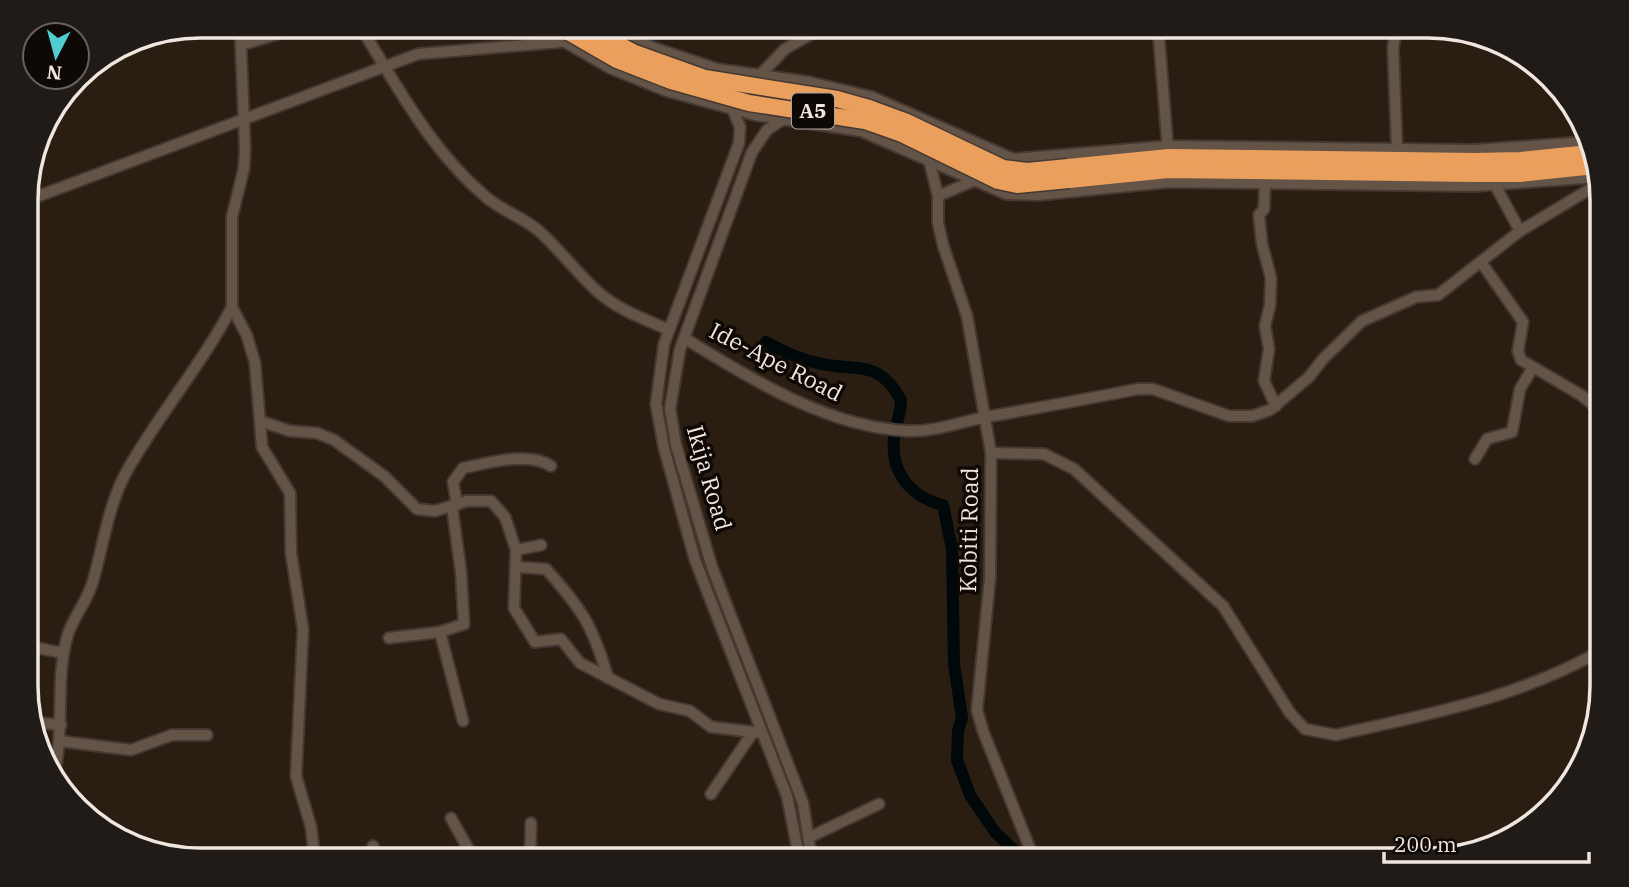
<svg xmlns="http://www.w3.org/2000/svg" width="1629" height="887" font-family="'IBM Plex Serif',serif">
  <rect width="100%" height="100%" fill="#2a1d12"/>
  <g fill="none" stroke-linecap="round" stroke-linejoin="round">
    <path stroke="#000809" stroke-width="12" d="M766 342C785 352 801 360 822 364 861 372 878 359 901 400 901 412 897 421 895 432 888 469 908 496 943 505L952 549 954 664 962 718 958 731 957 760 970 795 995 832 1019 855 1045 861"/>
    <defs>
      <g id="minor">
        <path d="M240 26 245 147 244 168 232 217V307L247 336 255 363 262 447 290 493 291 553 303 629 296 776 311 827 315 861"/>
        <path d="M360 26C397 86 431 151 486 197 502 211 523 217 539 231 560 250 577 273 598 292 618 310 645 319 669 330"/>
        <path d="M537 26 610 68 667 91 755 115 861 131 1006 194 1038 195 1169 182 1474 186 1598 177"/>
        <path d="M607 26 654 48 717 69 809 82 872 97 1013 159 1168 146 1474 150 1586 142"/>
        <path d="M1158 26 1168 150"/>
        <path d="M241 45 304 26"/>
        <path d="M759 76 785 49 820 29 871 26"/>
        <path d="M733 110 740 127 739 143 664 344 656 404 664 448 695 560 787 796 800 861"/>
        <path d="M785 118 767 130 752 152 680 349 670 409 676 445 712 567 803 803 812 861"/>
        <path d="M1397 149 1393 48 1397 26"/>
        <path d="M929 160 938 196V223L943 245 967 316 991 453 990 578 977 710 983 731 1035 861"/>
        <path d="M1265 181 1264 209 1259 215 1262 244 1271 278 1270 305 1265 326 1269 349 1264 381 1276 406"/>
        <path d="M1495 185 1520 231"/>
        <path d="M938 196 973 181"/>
        <path d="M28 200 418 54 561 42"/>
        <path d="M1481 262 1523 322 1518 351 1521 360 1581 395 1602 412"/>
        <path d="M684 338C752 379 826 427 908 431 934 432 960 422 986 417 1037 408 1087 399 1138 389H1153L1229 416H1252L1270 410 1309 377 1323 359 1362 321 1416 297 1438 295 1520 231 1600 183"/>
        <path d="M260 421 290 431 317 433 334 440 384 476 417 509 435 511 467 501H491L505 517 516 550 514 608 535 642 561 639 580 663 659 704 690 711 711 727 762 733"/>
        <path d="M991 453 1044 454 1074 469 1223 606 1290 713 1305 729 1336 735C1429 714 1519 698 1602 650"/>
        <path d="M1475 459 1487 439 1512 432 1520 389 1532 369"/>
        <path d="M457 505 453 482 463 468C487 463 529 451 551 466"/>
        <path d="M516 550 541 545"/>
        <path d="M516 567 546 569C582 609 593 626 608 678"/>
        <path d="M440 632 463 721"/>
        <path d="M389 638 440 632 464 624 461 572 452 507"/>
        <path d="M28 646 63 653"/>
        <path d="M33 722 61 725"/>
        <path d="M59 741 131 750 172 735H207"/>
        <path d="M53 778C66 731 54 680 68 634 74 616 88 600 93 581 104 543 108 504 128 469 160 413 202 364 232 307"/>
        <path d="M711 794 753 732"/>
        <path d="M451 818 475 861"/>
        <path d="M810 837 879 804"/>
        <path d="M370 861 373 846"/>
        <path d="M530 861 531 823"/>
      </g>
      <g id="highway">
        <path d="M1068 167 1169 157 1475 161 1520 160 1590 153"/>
        <path d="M1069 180 1168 170 1475 174H1520L1595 166"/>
      </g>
    </defs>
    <use href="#minor" stroke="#433832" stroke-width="14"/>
    <use href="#highway" stroke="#433832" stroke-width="19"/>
    <use href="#minor" stroke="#645447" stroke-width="10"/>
    <use href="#highway" stroke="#ea9f5c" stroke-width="16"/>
    <defs>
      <g id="highway-bridge">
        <path d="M558 26 617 60 671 81 749 103 865 121 902 134 998 181 1017 185 1069 180"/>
        <path d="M583 26 635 53 705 78 837 99 869 108 907 122 1003 168 1027 171 1068 167"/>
      </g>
    </defs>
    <use href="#highway-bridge" stroke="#433832" stroke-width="19" stroke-linecap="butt"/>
    <use href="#highway-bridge" stroke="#ea9f5c" stroke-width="16"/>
  </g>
  <g text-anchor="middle" stroke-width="7" stroke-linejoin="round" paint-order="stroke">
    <rect fill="#0e0905" stroke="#aca49e" stroke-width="2" x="792" y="93.5" width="42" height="35" rx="5"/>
    <g font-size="21" font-weight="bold" fill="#efe6df">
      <text x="813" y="118">A5</text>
    </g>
    <g font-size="23" fill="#efe6df" stroke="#0e0905">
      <text transform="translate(776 362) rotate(27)" y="8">Ide-Ape Road</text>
      <text transform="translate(709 478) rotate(74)" y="8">Ikija Road</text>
      <text transform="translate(969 530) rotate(-89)" y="8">Kobiti Road</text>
    </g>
  </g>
  <path d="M0 0H1629V887H0ZM200 38H1428A162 162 0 0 1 1590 200V686A162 162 0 0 1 1428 848H200A162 162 0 0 1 38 686V200A162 162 0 0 1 200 38Z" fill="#201b16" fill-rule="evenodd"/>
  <path fill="none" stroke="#efe6df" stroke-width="3.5" d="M200 38H1428A162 162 0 0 1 1590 200V686A162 162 0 0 1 1428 848H200A162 162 0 0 1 38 686V200A162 162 0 0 1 200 38Z"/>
  <g transform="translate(56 56) rotate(186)"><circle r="33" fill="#0e0905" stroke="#68615c" stroke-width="2"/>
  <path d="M0-5L12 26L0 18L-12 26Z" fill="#52cdcf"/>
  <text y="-10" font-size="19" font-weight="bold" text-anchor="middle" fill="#efe6df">N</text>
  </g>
  <path d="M1384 852v10h205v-10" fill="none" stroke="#efe6df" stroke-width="3.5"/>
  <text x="1394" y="852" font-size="21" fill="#efe6df" stroke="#0e0905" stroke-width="5" paint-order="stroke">200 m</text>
</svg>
